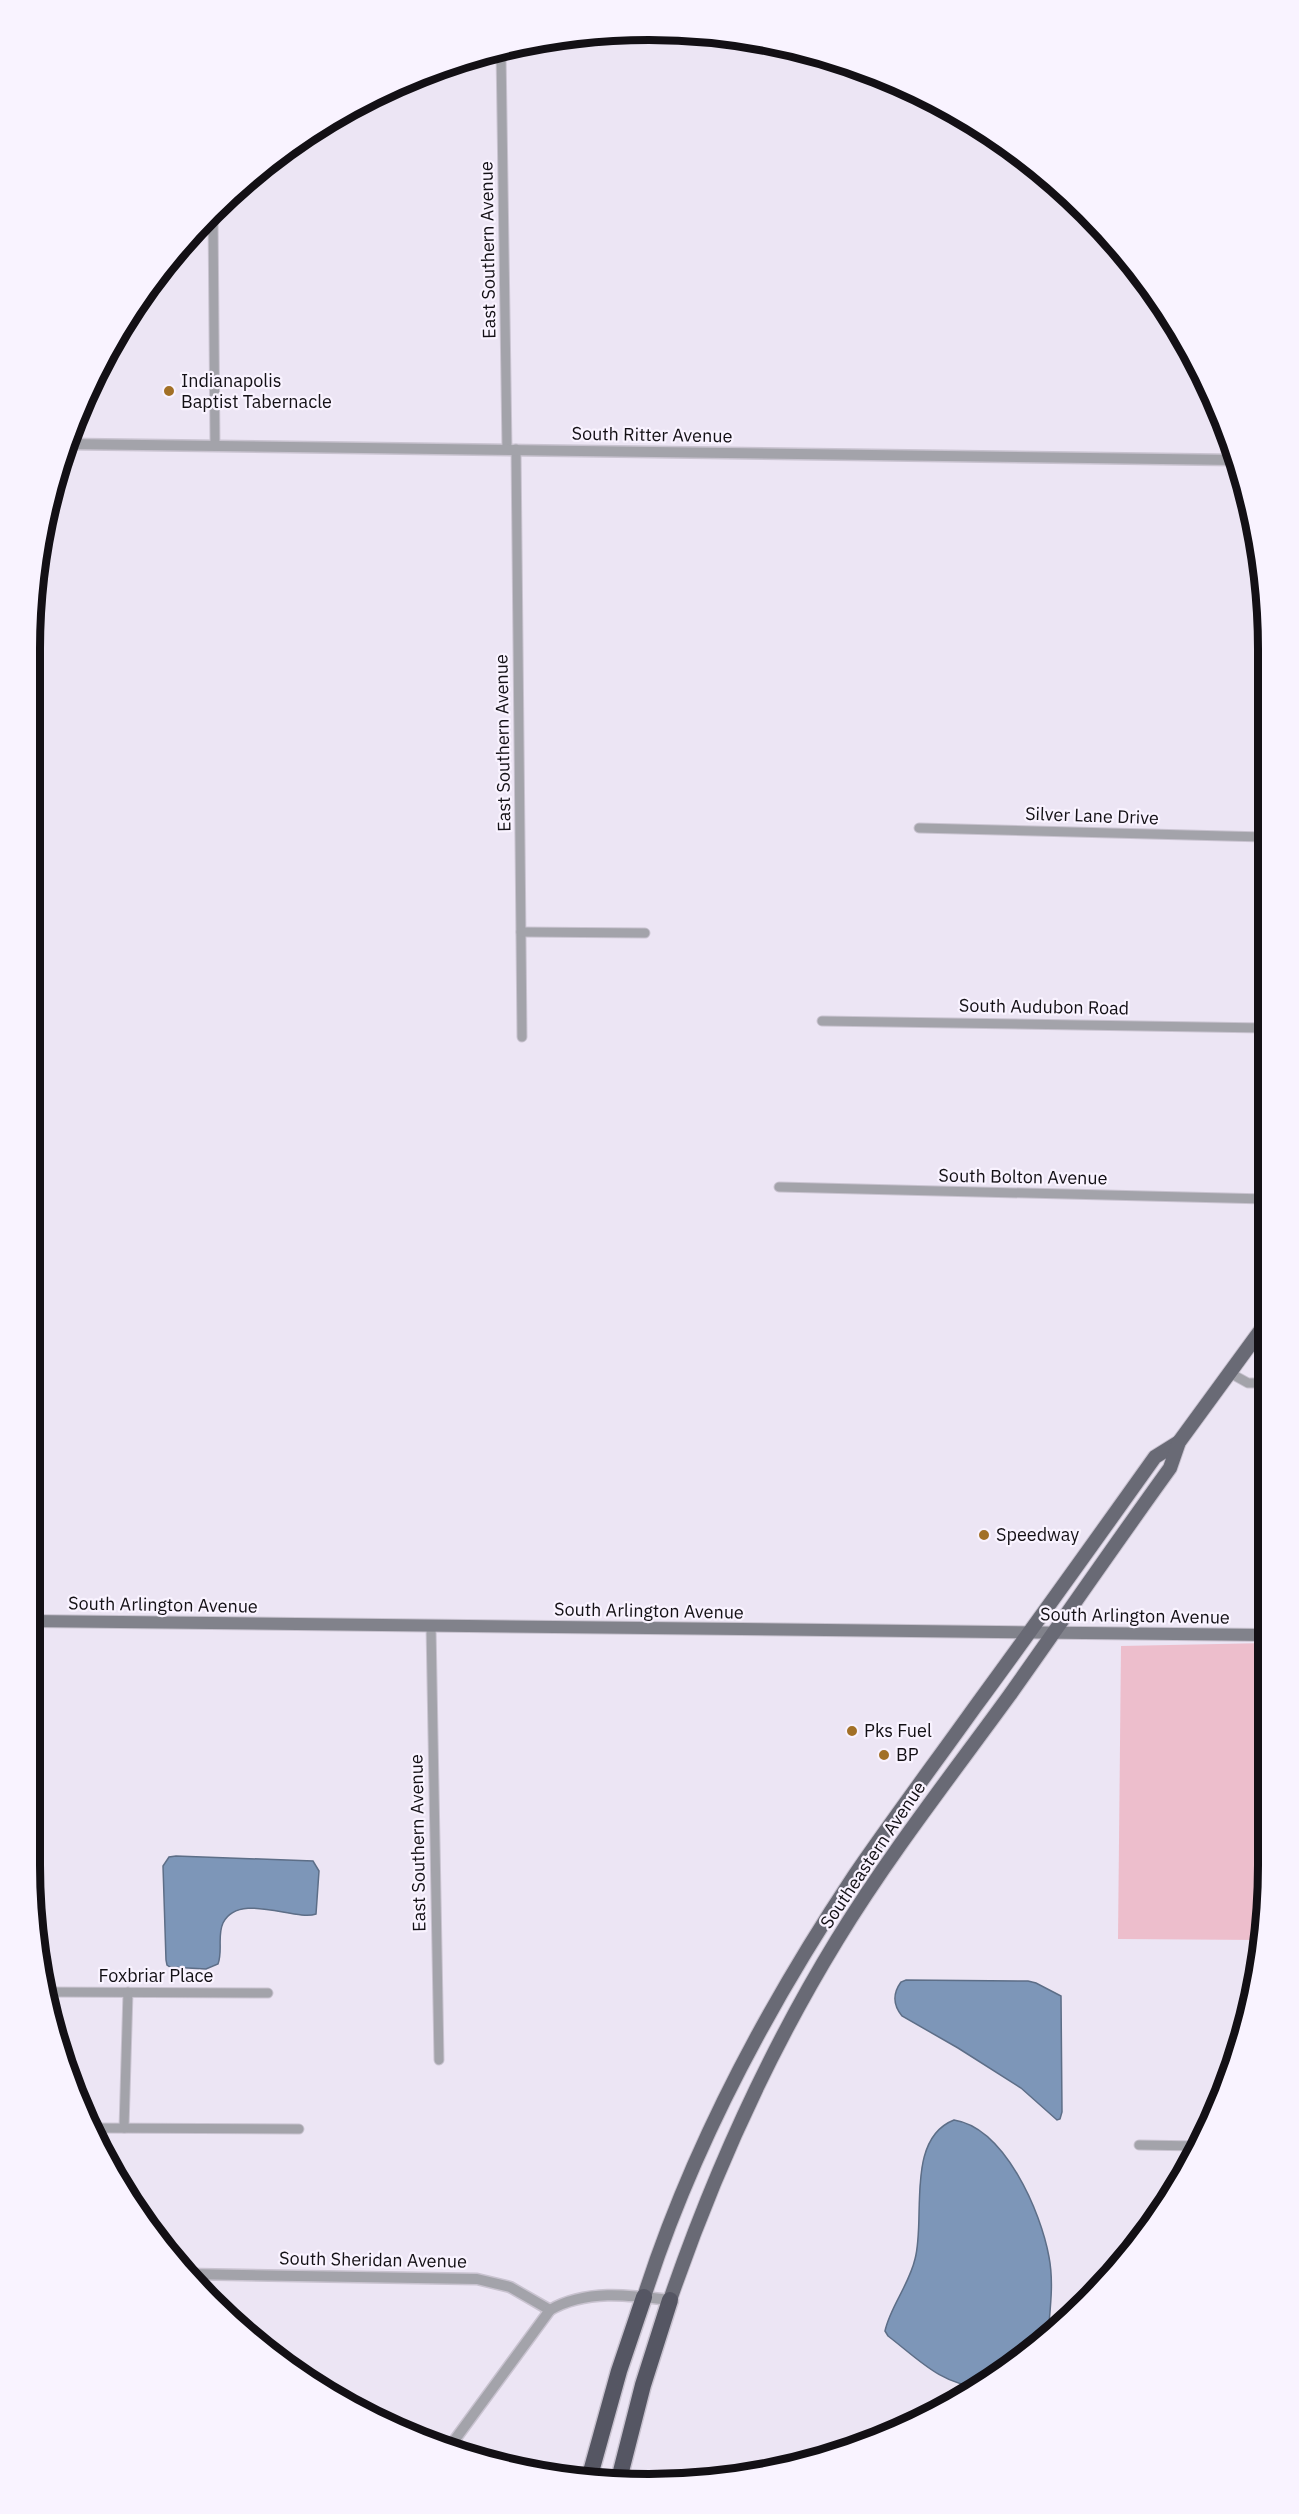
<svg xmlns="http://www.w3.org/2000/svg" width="1299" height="2514" font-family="'IBM Plex Sans',sans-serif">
  <rect width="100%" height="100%" fill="#ece5f4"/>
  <path fill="#edbecc" d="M1267 1643 1262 1940 1118 1939 1121 1646Z"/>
  <g fill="#7d96b8" stroke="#5d6e87" stroke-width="1.5">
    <path d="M176 1856 313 1861 319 1871 316 1914C296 1922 239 1891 223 1923 217 1936 223 1951 218 1964L206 1969 170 1967 167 1965 166 1960 163 1866 169 1857Z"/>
    <path d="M906 1980 1028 1981 1036 1983 1061 1996 1062 2112 1060 2119 1057 2120 1021 2088 958 2048 902 2016C893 2005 893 1993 901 1982Z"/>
    <path d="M954 2120C1005 2128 1041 2212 1049 2257 1054 2283 1050 2309 1048 2335L993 2380 980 2387C941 2385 917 2358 888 2336L885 2331C890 2307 909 2285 915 2259 926 2219 905 2139 954 2120Z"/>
  </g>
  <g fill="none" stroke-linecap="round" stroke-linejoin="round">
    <defs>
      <g id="minor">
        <path d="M501 51 507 449"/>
        <path d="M213 214 215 446"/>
        <path d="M516 449 522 1037"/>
        <path d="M919 828 1264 837"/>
        <path d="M521 932 645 933"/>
        <path d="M822 1021 1265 1028"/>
        <path d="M779 1187 1266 1199"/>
        <path d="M1230 1373 1248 1383H1266"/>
        <path d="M431 1626 439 2060"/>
        <path d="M44 1992 268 1993"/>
        <path d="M92 2128 299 2129"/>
        <path d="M124 2128 128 1992"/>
        <path d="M1139 2145 1200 2146"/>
      </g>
      <g id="tertiary">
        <path d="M68 444 1235 460"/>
        <path d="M188 2274 477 2279 510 2287 550 2310"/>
        <path d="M448 2449 550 2310C586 2289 630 2295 670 2300"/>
      </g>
      <path id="secondary" d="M30 1621 1267 1635"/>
      <g id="primary">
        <path d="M644 2297C691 2150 769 2004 854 1876 893 1819 935 1763 975 1707 1036 1624 1095 1541 1155 1457L1179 1442"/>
        <path d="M670 2300C713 2175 768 2053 837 1940 889 1855 950 1777 1009 1696 1063 1620 1115 1544 1170 1468L1179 1442 1266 1323"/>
      </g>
      <g id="motorway">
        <path d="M589 2479 619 2371 644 2297"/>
        <path d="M618 2483 643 2385 670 2300"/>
      </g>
    </defs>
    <use href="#minor" stroke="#c9c3d0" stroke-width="11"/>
    <use href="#tertiary" stroke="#c9c3d0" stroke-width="13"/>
    <use href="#secondary" stroke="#c9c3d0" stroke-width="14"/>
    <use href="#primary" stroke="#c9c3d0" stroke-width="16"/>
    <use href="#motorway" stroke="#c9c3d0" stroke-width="19"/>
    <use href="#minor" stroke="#a3a3aa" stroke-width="9"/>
    <use href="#tertiary" stroke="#a3a3aa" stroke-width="10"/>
    <use href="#secondary" stroke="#81828b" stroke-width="12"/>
    <use href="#primary" stroke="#696a75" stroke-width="14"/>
    <use href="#motorway" stroke="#555663" stroke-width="16"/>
  </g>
  <g fill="#a27026" stroke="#f9f3ff" stroke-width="2">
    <circle cx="169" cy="391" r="6"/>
    <circle cx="984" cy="1535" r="6"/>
    <circle cx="852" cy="1731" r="6"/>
    <circle cx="884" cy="1755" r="6"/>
  </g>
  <g text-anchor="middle" stroke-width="4.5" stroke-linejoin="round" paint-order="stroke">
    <g font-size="18" fill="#131015" stroke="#f9f3ff">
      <text transform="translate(488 250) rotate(-91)" y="6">East Southern Avenue</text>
      <text transform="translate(652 435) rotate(1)" y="6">South Ritter Avenue</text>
      <text transform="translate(503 743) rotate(-91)" y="6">East Southern Avenue</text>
      <text transform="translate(1092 816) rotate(2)" y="6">Silver Lane Drive</text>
      <text transform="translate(1044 1007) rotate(1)" y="6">South Audubon Road</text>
      <text transform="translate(1023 1177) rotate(1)" y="6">South Bolton Avenue</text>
      <text transform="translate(163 1605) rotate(1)" y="6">South Arlington Avenue</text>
      <text transform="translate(649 1611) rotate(1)" y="6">South Arlington Avenue</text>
      <text transform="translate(1135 1616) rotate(1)" y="6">South Arlington Avenue</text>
      <text transform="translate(418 1843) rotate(-91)" y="6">East Southern Avenue</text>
      <text transform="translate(873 1855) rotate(-56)" y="6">Southeastern Avenue</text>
      <text x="156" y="1982">Foxbriar Place</text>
      <text transform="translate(373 2260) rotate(1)" y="6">South Sheridan Avenue</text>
    </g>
    <g font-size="18" fill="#131015" stroke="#f9f3ff" text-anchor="start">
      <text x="181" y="387">Indianapolis<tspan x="181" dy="21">Baptist Tabernacle</tspan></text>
      <text x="996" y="1541">Speedway</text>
      <text x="864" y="1737">Pks Fuel</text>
      <text x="896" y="1761">BP</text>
    </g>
  </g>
  <path d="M0 0H1299V2514H0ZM649 40H649A609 609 0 0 1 1258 649V1865A609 609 0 0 1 649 2474H649A609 609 0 0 1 40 1865V649A609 609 0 0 1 649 40Z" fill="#f9f3ff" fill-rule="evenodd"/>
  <path fill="none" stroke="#131015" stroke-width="8" d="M649 40H649A609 609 0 0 1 1258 649V1865A609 609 0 0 1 649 2474H649A609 609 0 0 1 40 1865V649A609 609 0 0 1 649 40Z"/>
</svg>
